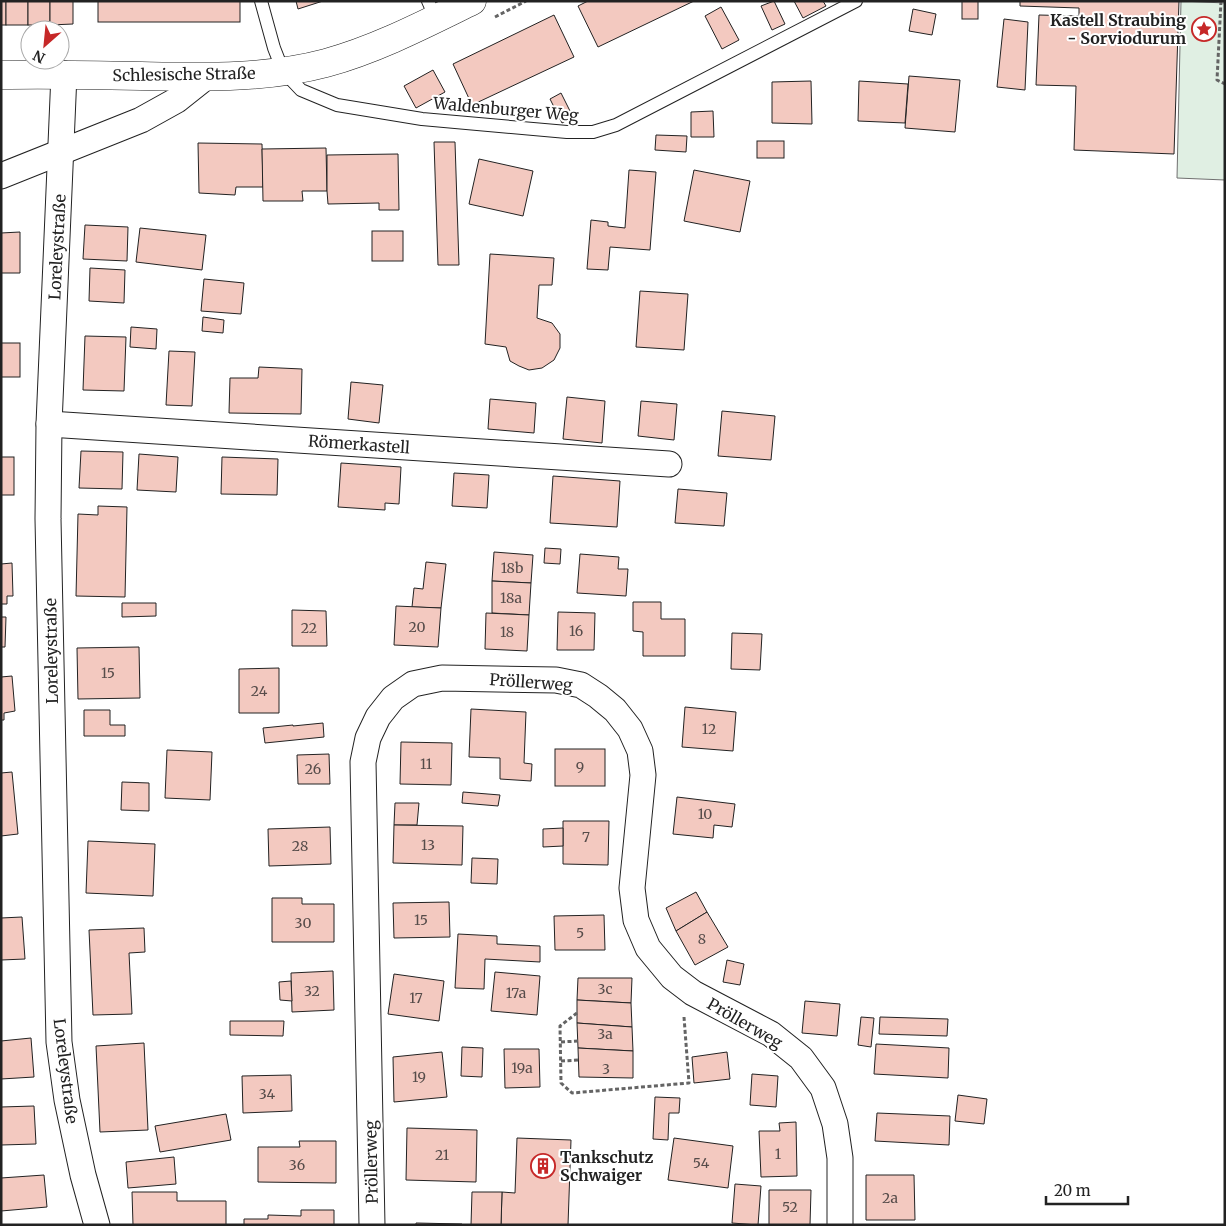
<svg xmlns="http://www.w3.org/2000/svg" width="1226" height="1226" font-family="Merriweather,serif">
  <rect width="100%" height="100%" fill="#fff"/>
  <path fill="#e0efe3" stroke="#6f6f6f" d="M1181 1 1225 3V180L1177 178Z"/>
  <g fill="#f3c9c0" stroke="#222">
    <rect x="1" y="1" width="5" height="24"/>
    <rect x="6" y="1" width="22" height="24"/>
    <rect x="28" y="1" width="22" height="24"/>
    <path d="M50 1H73V24L50 25Z"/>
    <rect x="98" y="1" width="142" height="21"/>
    <path d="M296 1H323L298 9Z"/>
    <path d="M588 1H694L598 47 578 6Z"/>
    <path d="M774 1 785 24 772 30 761 6Z"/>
    <path d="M794 1H823L826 6 803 18Z"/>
    <rect x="962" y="1" width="16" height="18"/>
    <path d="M1020 1H1179L1174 154 1074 150 1076 86 1036 85 1039 15 1079 16V8L1020 6Z"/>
    <path d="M721 7 739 40 722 49 705 16Z"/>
    <path d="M913 9 936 14 932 35 909 31Z"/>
    <path d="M554 15 574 57 472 105 453 64Z"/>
    <path d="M1004 19 1028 22 1025 90 997 87Z"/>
    <path d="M433 70 445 92 416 108 404 86Z"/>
    <path d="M909 76 960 80 955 132 905 128Z"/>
    <path d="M811 81 812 124 772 123V82Z"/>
    <path d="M859 81 908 84 905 123 858 121Z"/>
    <path d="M561 93 573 117 562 123 550 99Z"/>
    <path d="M713 111 714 137H691V112Z"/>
    <path d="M656 135 687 136 686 152 655 150Z"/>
    <rect x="757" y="141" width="27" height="17"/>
    <path d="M434 142H455L459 265H438Z"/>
    <path d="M198 143 262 144 263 187H236L235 195 199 193Z"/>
    <path d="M326 148 327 191H302L303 201H263L262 149Z"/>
    <path d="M398 154 399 210H379V203L328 204 327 191V155Z"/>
    <path d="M479 159 533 171 523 216 469 204Z"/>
    <path d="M629 170 656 172 650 250 610 247 608 270 587 269 591 220 608 222V226L625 228Z"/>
    <path d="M694 170 750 181 740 232 684 221Z"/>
    <path d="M85 225 128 227 127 261 83 259Z"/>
    <path d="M140 228 206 235 202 270 136 262Z"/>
    <rect x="372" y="231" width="31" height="30"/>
    <path d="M20 232V273H1V233Z"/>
    <path d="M490 254 554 258 552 285H539L537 318 552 323 560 334V348L554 360 542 368 529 370 519 366 510 361 506 347 485 344Z"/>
    <path d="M90 268 125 270 124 303 89 301Z"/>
    <path d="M204 279 244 283 241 314 201 311Z"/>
    <path d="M640 291 688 294 684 350 636 347Z"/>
    <path d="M203 317 224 320 223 333 202 331Z"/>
    <path d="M131 327 157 329 156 349 130 347Z"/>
    <path d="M85 336 126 337 124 391 83 390Z"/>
    <rect x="1" y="343" width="19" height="34"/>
    <path d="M169 351 195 352 192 406 166 405Z"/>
    <path d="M259 367 302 369 301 414 229 413 230 378H258Z"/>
    <path d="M351 382 383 385 379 423 348 419Z"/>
    <path d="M567 397 605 401 602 443 563 439Z"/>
    <path d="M490 399 536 403 534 433 488 429Z"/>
    <path d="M641 401 677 404 674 440 638 436Z"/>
    <path d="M722 411 775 416 771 460 718 456Z"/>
    <path d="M81 451 123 452 122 489 79 488Z"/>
    <path d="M139 454 178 457 176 492 137 490Z"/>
    <rect x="1" y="457" width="13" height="38"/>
    <path d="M222 457 278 459 277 495 221 494Z"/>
    <path d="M341 463 401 467 399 504 385 503V510L338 507Z"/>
    <path d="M454 473 489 475 487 508 452 506Z"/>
    <path d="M553 476 620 481 617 527 550 523Z"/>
    <path d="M678 489 727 493 724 526 675 523Z"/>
    <path d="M98 506 127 507 125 597 76 596 78 514 98 515Z"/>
    <path d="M545 548 561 549 560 564 544 563Z"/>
    <path d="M494 552 533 555 531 583 492 581Z"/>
    <path d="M580 554 619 557 618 569H628L626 596 577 593Z"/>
    <path d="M426 562 446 564 441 608 412 607 414 588 423 589Z"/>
    <path d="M12 563 13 596H7V604H1V564Z"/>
    <path d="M492 581 531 583 529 615 492 613Z"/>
    <path d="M633 602H661V619H685V656H643V632L633 631Z"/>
    <path d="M122 603H156V616L122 617Z"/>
    <path d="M396 606 441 608 438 647 394 645Z"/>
    <path d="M292 610 326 611 327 646H292Z"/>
    <path d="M558 612 595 613 594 650H557Z"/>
    <path d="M486 613 529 615 527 651 485 649Z"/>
    <path d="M1 617H6L5 647H1Z"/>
    <path d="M732 633 762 634 760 670 731 669Z"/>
    <path d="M139 647 140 698 78 699 77 648Z"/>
    <path d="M279 668V713H239V669Z"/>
    <path d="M12 676 15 711 4 713V720H1V677Z"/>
    <path d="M685 707 736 712 733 751 682 747Z"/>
    <path d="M471 709 526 712 524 763 532 764 531 781 500 779V758L469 757Z"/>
    <path d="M84 710H110V725H125V736H84Z"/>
    <path d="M323 723 324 737 265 743 263 728 293 725V726Z"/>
    <path d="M401 742 452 743 451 785 400 784Z"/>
    <rect x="555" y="749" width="50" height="37"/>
    <path d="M167 750 212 752 210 800 165 798Z"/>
    <path d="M329 754 330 784H298L297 755Z"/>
    <path d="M12 772 18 834 1 836V773Z"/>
    <path d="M122 782 149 783V811L121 810Z"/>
    <path d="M463 792 500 795 498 806 462 803Z"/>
    <path d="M677 797 735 804 732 827 714 825 713 838 673 834Z"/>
    <path d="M395 803H419L417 825H394Z"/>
    <path d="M563 821H609L608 865 563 864Z"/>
    <path d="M394 825 463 826 462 865 393 863Z"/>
    <path d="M330 827 331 864 269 866 268 829Z"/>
    <path d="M563 828V846L543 847V829Z"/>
    <path d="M88 841 155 844 153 896 86 893Z"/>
    <path d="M472 858 498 859 497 884 471 883Z"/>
    <path d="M696 892 707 912 676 931 666 908Z"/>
    <path d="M272 898H302V904H334V942H272Z"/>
    <path d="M449 902 450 937 394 938 393 903Z"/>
    <path d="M707 912 728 947 695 965 676 931Z"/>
    <path d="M604 915 605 950H555L554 916Z"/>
    <path d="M22 917 25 959 1 960V918Z"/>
    <path d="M144 928 145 952 129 953 132 1014 93 1015 89 930Z"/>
    <path d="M458 934 497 936V944L540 946V962L485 959 484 989 455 988Z"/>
    <path d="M727 960 744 964 740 985 723 982Z"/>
    <path d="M333 971 334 1010 292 1012 291 973Z"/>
    <path d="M495 972 540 976 537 1015 491 1011Z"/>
    <path d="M394 974 444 981 439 1021 388 1014Z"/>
    <path d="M578 978H632L631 1003 577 1000Z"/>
    <path d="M291 981 292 1001 280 1000 279 982Z"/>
    <path d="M577 1000 631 1003 632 1027 577 1023Z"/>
    <path d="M805 1001 840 1004 837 1036 802 1033Z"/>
    <path d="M861 1017 874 1018 871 1047 858 1045Z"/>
    <path d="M880 1017 948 1019 947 1036 879 1034Z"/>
    <path d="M230 1021H284L283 1036 230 1035Z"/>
    <path d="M577 1023 632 1027 633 1051 578 1048Z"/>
    <path d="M31 1038 34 1077 1 1079V1041Z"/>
    <path d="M144 1043 148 1130 100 1132 96 1046Z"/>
    <path d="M876 1044 949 1048 948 1078 874 1074Z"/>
    <path d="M462 1047 483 1048 482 1077 461 1076Z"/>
    <path d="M578 1048 633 1051V1078L579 1077Z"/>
    <path d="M504 1049H539L540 1087 505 1088Z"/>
    <path d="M442 1052 447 1097 394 1102 393 1057Z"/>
    <path d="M727 1052 730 1079 694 1083 692 1057Z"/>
    <path d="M752 1074 778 1076 776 1107 750 1105Z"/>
    <path d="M291 1075 292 1111 243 1113 242 1076Z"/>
    <path d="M958 1095 987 1099 984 1124 955 1121Z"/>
    <path d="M655 1097 680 1098 679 1113H669L668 1140 653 1139Z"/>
    <path d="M34 1106 36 1144 1 1145V1107Z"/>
    <path d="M877 1113 950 1116 949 1145 875 1141Z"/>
    <path d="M226 1114 231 1140 160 1152 155 1126Z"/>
    <path d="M796 1122 797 1176 761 1177 759 1131H780L779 1123Z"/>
    <path d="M407 1128 477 1130 476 1182 406 1180Z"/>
    <path d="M517 1138 571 1140 568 1225H501L502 1192 515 1193Z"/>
    <path d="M674 1138 733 1146 728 1188 668 1180Z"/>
    <path d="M299 1141H336V1183L258 1182V1147H300Z"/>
    <path d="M174 1157 176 1184 128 1188 126 1162Z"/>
    <path d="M44 1175 47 1207 1 1211V1178Z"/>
    <path d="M866 1175H914L915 1220H866Z"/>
    <path d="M735 1184 761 1186 758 1225 732 1223Z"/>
    <path d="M769 1190H811L810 1225H769Z"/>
    <path d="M132 1192H177V1201H226V1225H133Z"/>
    <path d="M472 1192H502L501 1225H471Z"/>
    <path d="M301 1210H334V1225H244V1219H268V1215L301 1216Z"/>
    <path d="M416 1223 462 1224V1225H416Z"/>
  </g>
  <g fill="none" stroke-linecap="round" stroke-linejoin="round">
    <defs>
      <g id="service">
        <path d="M261 1 274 48 283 71 301 90 337 105 422 119 567 132H593L616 125 856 1"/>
        <path d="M428 1 436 19"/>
      </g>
      <g id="minor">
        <path d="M64 74 49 424 48 519 59 1042 67 1100 83 1175 97 1225"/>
        <path d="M1 176 141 120 177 100 206 77"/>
        <path d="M49 424 669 464"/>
        <path d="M372 1225 363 762 368 738 378 717 393 698 413 684 442 678 556 680 581 685 598 696 615 710 630 729 640 751 643 775 632 888 636 920 648 948 672 977 693 993 771 1034 801 1058 823 1088 835 1124 840 1158V1225"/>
      </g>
      <path id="tertiary" d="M1 75C48 74 95 75 141 76 203 77 266 79 326 63 377 49 425 24 472 1"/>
    </defs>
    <use href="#service" stroke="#222" stroke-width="14"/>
    <use href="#minor" stroke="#222" stroke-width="27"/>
    <use href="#tertiary" stroke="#222" stroke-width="29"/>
    <g stroke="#646464" stroke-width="3" stroke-dasharray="4 2.5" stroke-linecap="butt">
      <path d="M1221 1 1217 80 1225 84"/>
      <path d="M495 17 526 1"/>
      <path d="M577 1013 560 1026 561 1083 572 1093 689 1083 684 1017"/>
      <path d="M561 1042 578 1041"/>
      <path d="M561 1061 579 1060"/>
    </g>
    <use href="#service" stroke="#fff" stroke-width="12"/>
    <use href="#minor" stroke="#fff" stroke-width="25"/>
    <use href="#tertiary" stroke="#fff" stroke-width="28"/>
  </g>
  <defs>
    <symbol id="sight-ring" viewBox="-11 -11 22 22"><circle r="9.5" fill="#fff" stroke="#c62828" stroke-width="1.5"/><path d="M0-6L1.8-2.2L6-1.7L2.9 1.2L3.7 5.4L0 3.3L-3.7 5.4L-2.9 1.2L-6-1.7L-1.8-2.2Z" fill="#c62828"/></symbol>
    <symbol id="building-ring" viewBox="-11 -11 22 22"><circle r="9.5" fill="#fff" stroke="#c62828" stroke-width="1.5"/><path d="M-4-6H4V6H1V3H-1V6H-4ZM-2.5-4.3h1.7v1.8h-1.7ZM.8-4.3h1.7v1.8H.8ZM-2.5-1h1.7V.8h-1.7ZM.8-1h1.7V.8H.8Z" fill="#c62828"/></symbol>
  </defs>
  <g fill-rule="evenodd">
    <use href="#sight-ring" x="1190" y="15" width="28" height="28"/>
    <use href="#building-ring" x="529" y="1152" width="28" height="28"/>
  </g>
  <g text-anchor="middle" stroke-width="4" stroke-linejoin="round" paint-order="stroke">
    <g font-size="14" fill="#564c4a">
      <text x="512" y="573">18b</text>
      <text x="511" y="603">18a</text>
      <text x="417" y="632">20</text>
      <text x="309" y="633">22</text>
      <text x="576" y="636">16</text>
      <text x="507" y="637">18</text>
      <text x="108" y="678">15</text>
      <text x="259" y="696">24</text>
      <text x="709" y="734">12</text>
      <text x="426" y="769">11</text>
      <text x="580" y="772">9</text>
      <text x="313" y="774">26</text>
      <text x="705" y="819">10</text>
      <text x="586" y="842">7</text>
      <text x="428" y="850">13</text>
      <text x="300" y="851">28</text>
      <text x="421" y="925">15</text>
      <text x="303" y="928">30</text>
      <text x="580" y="938">5</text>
      <text x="702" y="944">8</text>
      <text x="605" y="994">3c</text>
      <text x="312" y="996">32</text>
      <text x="516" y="998">17a</text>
      <text x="416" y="1003">17</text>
      <text x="605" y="1039">3a</text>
      <text x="522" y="1073">19a</text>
      <text x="606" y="1074">3</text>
      <text x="419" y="1082">19</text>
      <text x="267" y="1099">34</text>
      <text x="778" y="1159">1</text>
      <text x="442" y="1160">21</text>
      <text x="701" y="1168">54</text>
      <text x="297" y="1170">36</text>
      <text x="890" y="1203">2a</text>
      <text x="790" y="1212">52</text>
    </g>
    <g font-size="16" font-weight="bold" fill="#222" stroke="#fff" text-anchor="end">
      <text x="1186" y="26">Kastell Straubing<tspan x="1186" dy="18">- Sorviodurum</tspan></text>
      <text x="560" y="1163" text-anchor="start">Tankschutz<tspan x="560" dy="18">Schwaiger</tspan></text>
    </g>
    <g font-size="16" fill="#222" stroke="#fff">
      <text transform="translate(184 74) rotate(-1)" y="6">Schlesische Straße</text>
      <text transform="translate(506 109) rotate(5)" y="6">Waldenburger Weg</text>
      <text transform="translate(57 247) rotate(-87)" y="6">Loreleystraße</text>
      <text transform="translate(359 444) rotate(4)" y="6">Römerkastell</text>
      <text transform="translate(51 651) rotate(-91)" y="6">Loreleystraße</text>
      <text transform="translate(531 682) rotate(4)" y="6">Pröllerweg</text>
      <text transform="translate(745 1023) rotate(30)" y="6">Pröllerweg</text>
      <text transform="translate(66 1071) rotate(83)" y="6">Loreleystraße</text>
      <text transform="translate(371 1162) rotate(-91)" y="6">Pröllerweg</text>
    </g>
  </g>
  <rect width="1226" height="1226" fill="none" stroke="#222222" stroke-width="5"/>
  <g transform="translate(45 45) rotate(207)"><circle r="24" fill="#ffffff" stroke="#a7a7a7"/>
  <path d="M0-4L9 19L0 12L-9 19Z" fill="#c62828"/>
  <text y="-8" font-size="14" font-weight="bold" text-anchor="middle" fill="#222222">N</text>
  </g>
  <path d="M1046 1196v8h82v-8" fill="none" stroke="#222222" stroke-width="2.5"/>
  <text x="1054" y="1196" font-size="15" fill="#222222" stroke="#ffffff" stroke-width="4" paint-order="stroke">20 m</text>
</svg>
